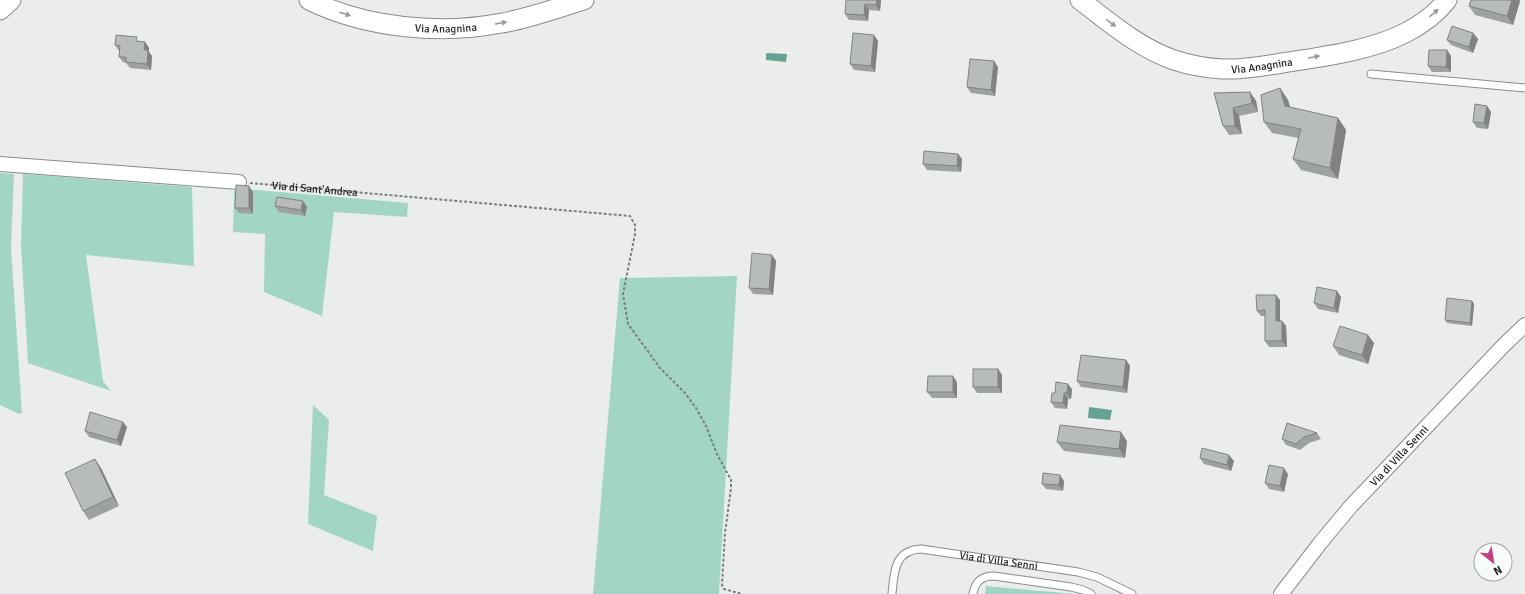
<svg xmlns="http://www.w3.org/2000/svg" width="1525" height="594" font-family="Signika,sans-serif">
  <rect width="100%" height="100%" fill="#eaedec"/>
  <g fill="#a2d5c6">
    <path d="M0 173 14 174 11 248 22 413 19 414 0 405Z"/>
    <path d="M23 174 192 187 194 266 86 255 103 381 111 391 28 363 21 245Z"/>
    <path d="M257 190 408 203 407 217 334 212 322 316 264 292 265 234 233 232 234 191Z"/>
    <path d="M737 276 719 594H593L620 278Z"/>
    <path d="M313 405 329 420 324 495 377 516 373 551 308 524Z"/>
    <path d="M986 586 1075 594 1085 593V594H985Z"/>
  </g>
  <g fill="#67a292">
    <path d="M766 53 787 54 786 62 766 60Z"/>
    <path d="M1089 407 1112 410 1110 420 1088 418Z"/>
  </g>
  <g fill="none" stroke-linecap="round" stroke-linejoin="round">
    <defs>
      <g id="service">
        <path d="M1371 74 1525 88"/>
        <path id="s2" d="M892 594C894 573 894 550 921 549L1078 572 1097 577 1132 594"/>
        <path d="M973 594C975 582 981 576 994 576L1071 587 1083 590 1091 594"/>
      </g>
      <g id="minor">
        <path d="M0 164 239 182"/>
        <path id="s3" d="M1281 594 1321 542 1351 506 1504 345 1525 325"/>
      </g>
      <g id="secondary">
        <path id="s4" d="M309 0C366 28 439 35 502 23 530 18 557 8 584 0"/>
        <path id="s5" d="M1080 0C1109 22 1139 48 1174 60 1189 65 1206 68 1222 69 1242 70 1262 66 1282 63 1320 57 1370 51 1405 33 1421 25 1436 14 1447 0"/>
        <path d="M0 10 11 0"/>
      </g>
    </defs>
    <use href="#service" stroke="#898c8b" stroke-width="9"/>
    <use href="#minor" stroke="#898c8b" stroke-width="16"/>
    <use href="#secondary" stroke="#898c8b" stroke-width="21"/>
    <path stroke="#7d7f7e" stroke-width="2" stroke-dasharray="3 2" stroke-linecap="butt" id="s1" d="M250 183 630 216 635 225V234L623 294 628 324 660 368 685 393 696 408 706 426 717 454 731 480V488L725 533 722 585 724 589 742 594"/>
    <use href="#service" stroke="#fff" stroke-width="7"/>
    <use href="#minor" stroke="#fff" stroke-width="14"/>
    <use href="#secondary" stroke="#fff" stroke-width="19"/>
  </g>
  <g fill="#9da19f">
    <path d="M846 0H881L880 11 869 10 868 21 849 20 845 14Z"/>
    <path d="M1471 0H1519L1520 1 1513 25 1475 15 1469 6Z"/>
    <path d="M1473 33 1478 39 1473 53 1451 45 1447 40Z"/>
    <path d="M874 35 878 41 875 72 854 70 850 64Z"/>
    <path d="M139 41 145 42 149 48V52L152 56 151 70 130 68 126 63 123 62 119 57 120 51H119L115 45Z"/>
    <path d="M1447 50 1451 56V72H1432L1428 66Z"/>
    <path d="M998 67 995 96 971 93 967 87Z"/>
    <path d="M1280 88 1288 100 1290 107 1338 118 1346 130 1338 179 1301 170 1293 159 1298 138 1272 133 1264 122Z"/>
    <path d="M1250 92 1256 101 1258 112 1239 116 1242 134 1229 135 1223 126 1214 93Z"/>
    <path d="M1487 106 1491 112 1488 129 1477 128 1473 122Z"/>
    <path d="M958 154 962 159 961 172 927 170 923 164Z"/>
    <path d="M253 192V214L239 213 235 208Z"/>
    <path d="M275 206 307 207 305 216 279 212Z"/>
    <path d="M772 255 776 261 773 295 753 294 749 288Z"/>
    <path d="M1337 291 1341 297 1338 313 1318 309 1314 303Z"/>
    <path d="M1280 300V321H1282L1286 326 1287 347H1269L1265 341V316H1261L1257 311Z"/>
    <path d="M1472 301 1474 304 1472 326 1447 323 1445 320Z"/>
    <path d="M1374 343 1368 364 1339 355 1333 346Z"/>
    <path d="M1126 360 1130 366 1127 393 1081 387 1077 381Z"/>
    <path d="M998 369 1002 375V393H977L973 387Z"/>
    <path d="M957 382V398H932L927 392Z"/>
    <path d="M1072 389 1071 399H1068L1067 409 1055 408 1051 402 1055 393Z"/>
    <path d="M127 427 121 446 89 437 85 431Z"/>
    <path d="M1317 433 1321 439 1309 443 1300 450 1286 445 1282 439Z"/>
    <path d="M1127 441 1125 458 1064 451 1057 442Z"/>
    <path d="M1200 458 1234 461 1231 471 1204 464Z"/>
    <path d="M101 468 119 506 89 520 83 511Z"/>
    <path d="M1288 474 1284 492 1269 489 1265 483Z"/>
    <path d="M1064 481 1063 491 1046 489 1042 484Z"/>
  </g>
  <g fill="#808382">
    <path d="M877 0H881L880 11 876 5Z"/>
    <path d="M1512 0H1519L1520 1 1513 25 1507 16Z"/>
    <path d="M865 4 869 10 868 21 864 15Z"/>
    <path d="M1473 33 1478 39 1473 53 1469 47Z"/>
    <path d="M874 35 878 41 875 72 871 66Z"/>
    <path d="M145 42 149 48V52L152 56 151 70 147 64 144 50Z"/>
    <path d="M1447 50 1451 56V72L1446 67Z"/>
    <path d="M994 61 998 67 995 96 991 90Z"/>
    <path d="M1280 88 1288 100 1293 118 1285 106Z"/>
    <path d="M1250 92 1256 101 1258 112 1252 103Z"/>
    <path d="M1487 106 1491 112 1488 129 1484 123Z"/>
    <path d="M1233 108 1239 116 1242 134 1235 126Z"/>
    <path d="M1338 118 1346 130 1338 179 1330 168Z"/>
    <path d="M958 154 962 159 961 172 957 166Z"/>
    <path d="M249 186 253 192V214L249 208Z"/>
    <path d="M303 201 307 207 305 216 301 210Z"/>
    <path d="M772 255 776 261 773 295 769 289Z"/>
    <path d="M1337 291 1341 297 1338 313 1334 308Z"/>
    <path d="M1276 295 1280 300V327L1276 321Z"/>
    <path d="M1472 301 1474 304 1472 326 1470 323Z"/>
    <path d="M1282 321 1286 326 1287 347 1282 341Z"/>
    <path d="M1368 335 1374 343 1368 364 1362 355Z"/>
    <path d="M1126 360 1130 366 1127 393 1123 387Z"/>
    <path d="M998 369 1002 375V393L998 387Z"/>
    <path d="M953 376 957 382V398L953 392Z"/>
    <path d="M1068 384 1072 389 1071 399 1067 393Z"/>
    <path d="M1064 393 1068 399 1067 409 1063 403Z"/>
    <path d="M123 422 127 427 121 446 117 440Z"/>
    <path d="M1121 432 1127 441 1125 458 1119 449Z"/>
    <path d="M1229 455 1234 461 1231 471 1227 465Z"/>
    <path d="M95 459 101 468 119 506 113 497Z"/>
    <path d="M1284 468 1288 474 1284 492 1280 486Z"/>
    <path d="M1060 475 1064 481 1063 491 1059 485Z"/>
  </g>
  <g fill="#b7bbb9" stroke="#808382">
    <path d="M846 0H877L876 5 865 4 864 15 845 14Z"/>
    <path d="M1471 0H1512L1507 16 1469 6Z"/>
    <path d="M1452 26 1473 33 1469 47 1447 40Z"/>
    <path d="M853 33 874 35 871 66 850 64Z"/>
    <path d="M116 35 137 37 136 41 145 42 144 50H148L147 64 126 62V57H119L120 46 115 45Z"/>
    <path d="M1429 50H1447L1446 67 1428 66Z"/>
    <path d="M970 59 994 61 991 90 967 87Z"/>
    <path d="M1280 88 1285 106 1338 118 1330 168 1293 159 1301 129 1264 122 1261 95Z"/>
    <path d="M1250 92 1252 103 1233 108 1235 126H1223L1214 93Z"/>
    <path d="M1475 104 1487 106 1484 123 1473 122Z"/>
    <path d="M924 151 958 154 957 166 923 164Z"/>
    <path d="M236 185 249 186V208H235Z"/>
    <path d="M277 197 303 201 301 210 275 206Z"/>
    <path d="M752 253 772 255 769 289 749 288Z"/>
    <path d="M1317 287 1337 291 1334 308 1314 303Z"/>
    <path d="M1256 295H1276V321H1282V341H1265V310L1257 311Z"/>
    <path d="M1447 298 1472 301 1470 323 1445 320Z"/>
    <path d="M1340 326 1368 335 1362 355 1333 346Z"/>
    <path d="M1081 355 1126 360 1123 387 1077 381Z"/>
    <rect x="973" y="369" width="25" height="18"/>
    <path d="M928 376H953V392H927Z"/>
    <path d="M1056 382 1068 384 1067 393H1064L1063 403 1051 402 1052 393H1055Z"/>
    <path d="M90 412 123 422 117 440 85 431Z"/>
    <path d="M1287 423 1317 433 1304 437 1296 444 1282 439Z"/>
    <path d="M1060 425 1121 432 1119 449 1057 442Z"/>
    <path d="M1202 448 1229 455 1227 465 1200 458Z"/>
    <path d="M95 459 113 497 83 511 65 473Z"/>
    <path d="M1269 465 1284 468 1280 486 1265 483Z"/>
    <path d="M1043 473 1060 475 1059 485 1042 484Z"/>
  </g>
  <defs><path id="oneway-solid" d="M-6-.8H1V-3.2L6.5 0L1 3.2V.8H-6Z"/></defs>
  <g fill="#9a9b9b">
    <use href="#oneway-solid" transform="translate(1434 13) rotate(-40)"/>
    <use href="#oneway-solid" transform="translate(345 14) rotate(18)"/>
    <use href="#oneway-solid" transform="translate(501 23) rotate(-11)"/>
    <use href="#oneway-solid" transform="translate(1111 23) rotate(36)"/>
    <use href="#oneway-solid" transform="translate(1314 57) rotate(-10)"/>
  </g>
  <g text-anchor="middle" stroke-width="3" stroke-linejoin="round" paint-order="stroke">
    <g font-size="11" fill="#1f2120" stroke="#f7fbfa">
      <text dy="4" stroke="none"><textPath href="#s4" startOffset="141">Via Anagnina</textPath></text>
      <text dy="4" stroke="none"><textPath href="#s5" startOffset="201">Via Anagnina</textPath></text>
      <text dy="4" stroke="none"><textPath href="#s1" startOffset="65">Via di Sant'Andrea</textPath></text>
      <text dy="4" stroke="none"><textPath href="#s3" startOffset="182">Via di Villa Senni</textPath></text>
      <text dy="4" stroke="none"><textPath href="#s2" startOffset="139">Via di Villa Senni</textPath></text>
    </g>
  </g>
  <g transform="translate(1493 562) rotate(150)"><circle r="19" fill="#f7fbfa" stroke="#a1a4a3"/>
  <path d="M0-3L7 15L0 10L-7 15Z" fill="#c64080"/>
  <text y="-6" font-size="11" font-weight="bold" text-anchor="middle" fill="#1f2120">N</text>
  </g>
</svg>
